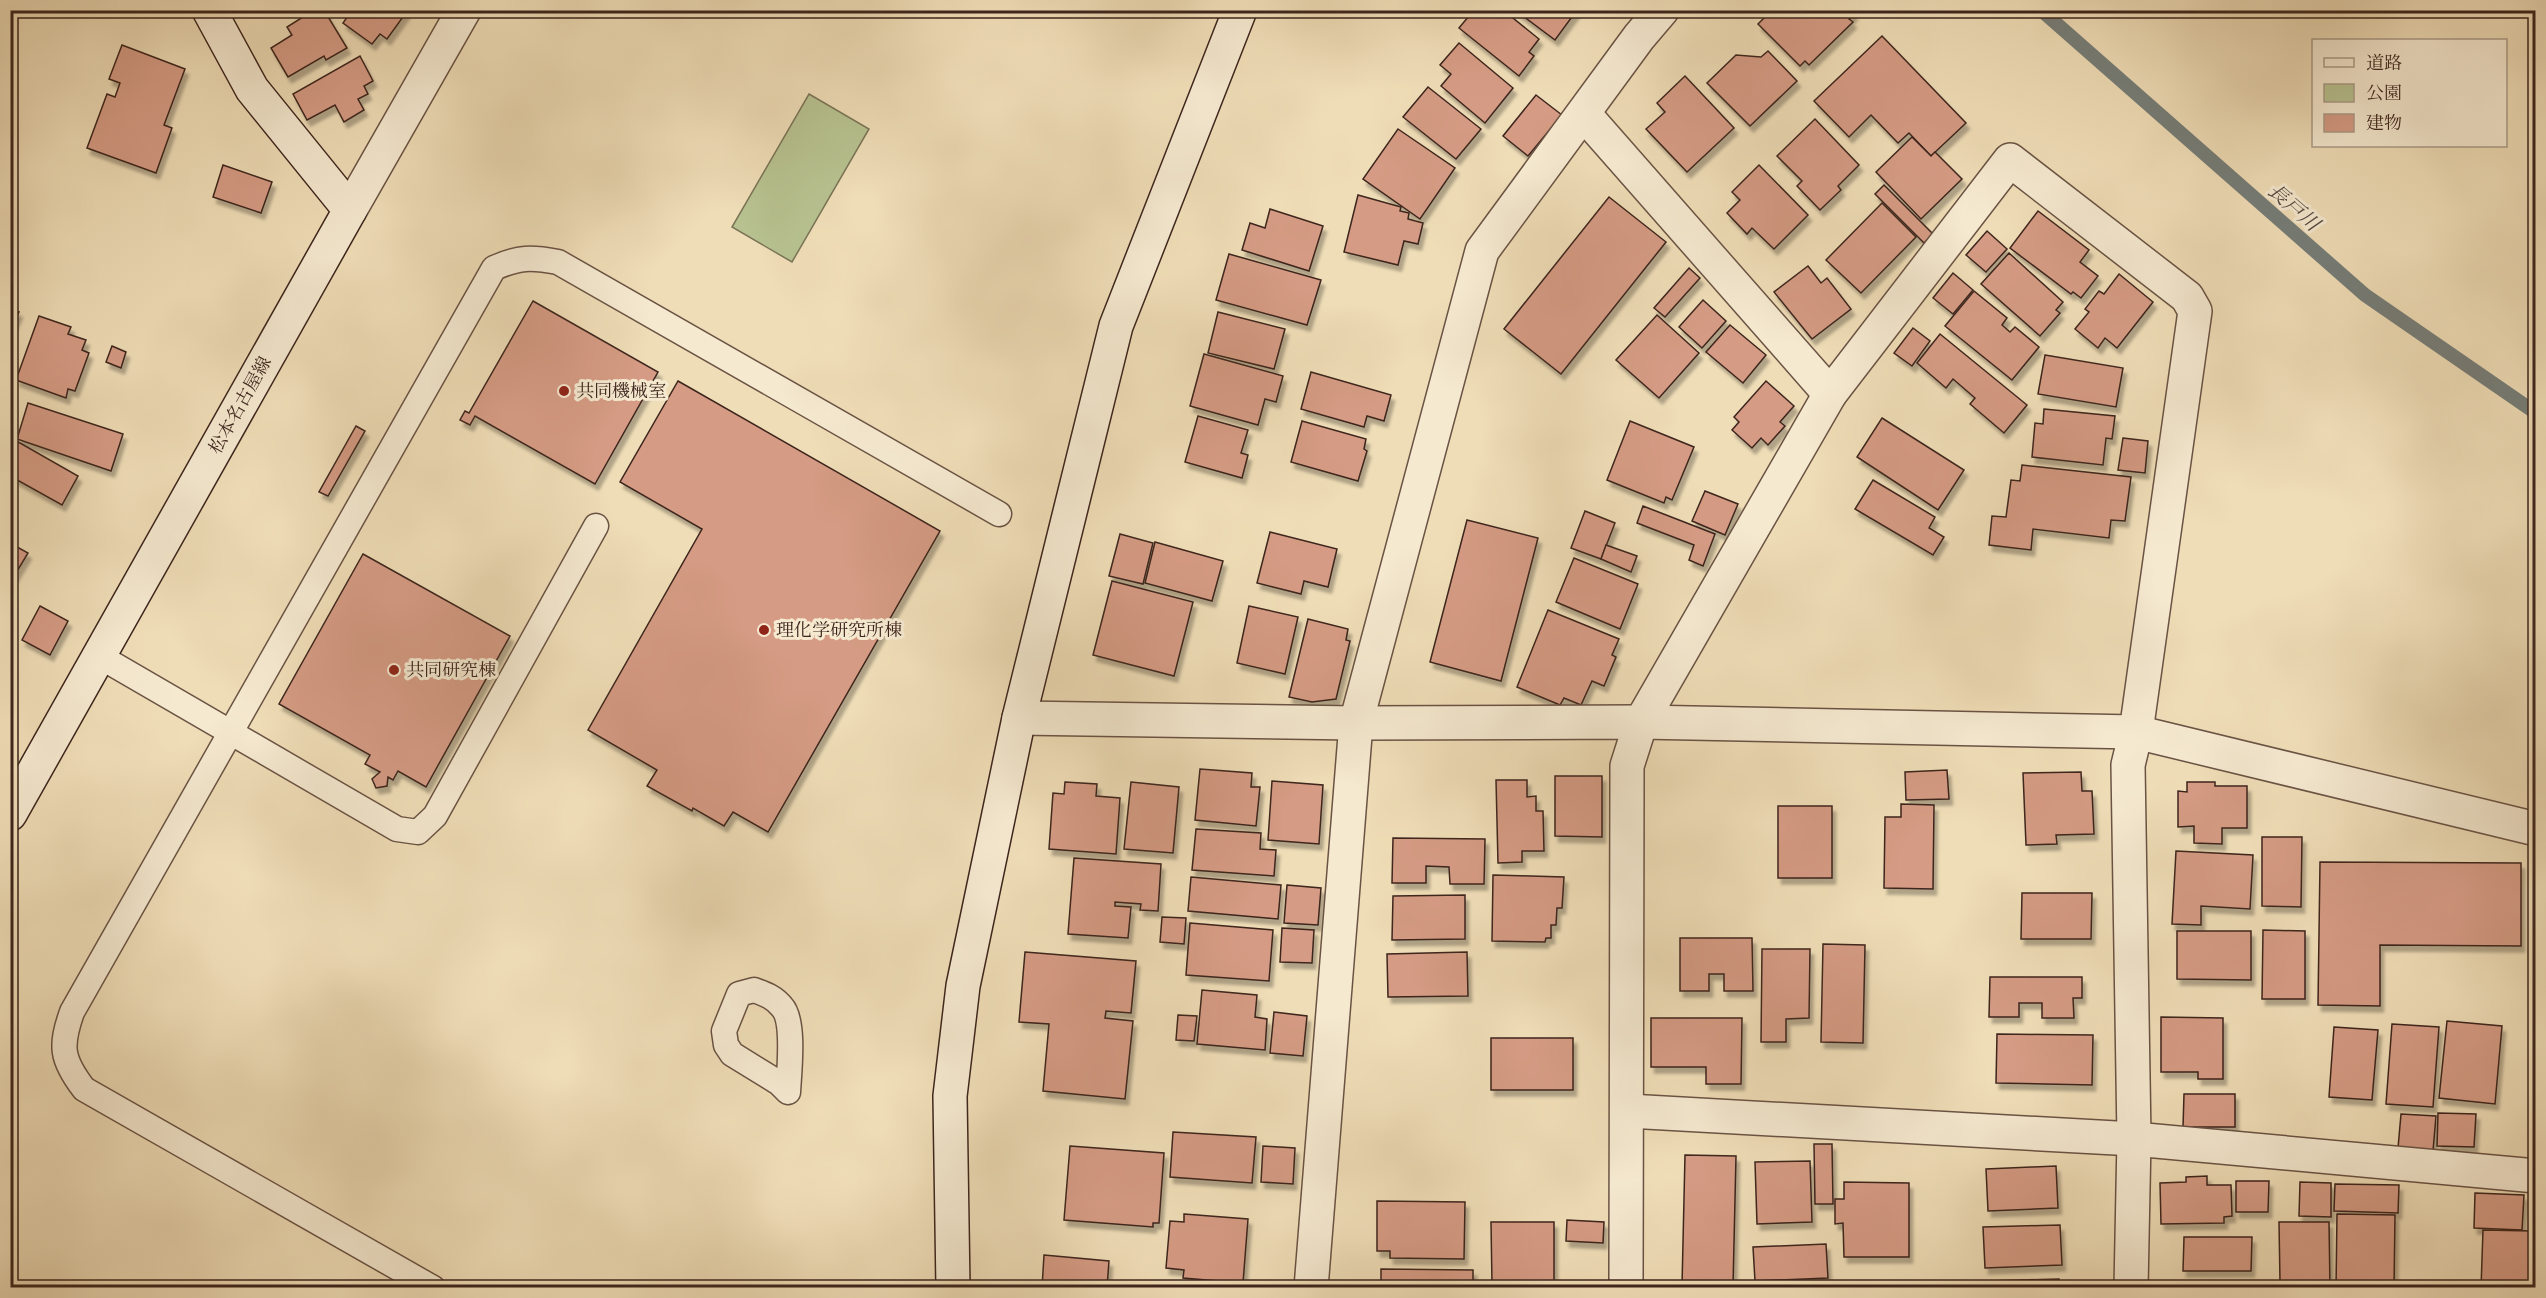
<svg xmlns="http://www.w3.org/2000/svg" width="2546" height="1298" font-family="'IM FELL English','Noto Serif JP',serif">
  <defs>
    <filter id="shadow"><feDropShadow dx="3.5" dy="6" stdDeviation="1.5" flood-color="#0004"/></filter>
  </defs>
  <rect width="100%" height="100%" fill="#efddb7"/>
  <filter id="stains"><feTurbulence type="fractalNoise" baseFrequency=".00333" numOctaves="4"/><feColorMatrix values="0 0 0 0 .2 0 0 0 0 .09 0 0 0 0 .02 0 0 0 .5 -.17"/></filter>
  <radialGradient id="worn" r=".72"><stop offset=".6" stop-color="#630" stop-opacity="0"/><stop offset="1" stop-color="#630" stop-opacity=".3"/></radialGradient>
  <path fill="#b7c290" stroke="#7a7456" stroke-width="1.5" d="M809 94 869 129 792 262 732 227Z"/>
  <g fill="none" stroke-linecap="round" stroke-linejoin="round">
    <path stroke="#767e79" stroke-width="14" d="M2041 10 2365 295 2536 413"/>
  </g>
  <g fill="#d59b84" stroke="#3d251d" stroke-width="1.5" filter="url(#shadow)">
    <path d="M314 10H324L347 48 326 60 324 56 288 77 271 48 292 35 287 27Z"/>
    <path d="M352 10H408L387 39 380 34 372 44 343 23Z"/>
    <path d="M1474 10H1503L1539 39 1529 52 1534 56 1519 76 1459 28Z"/>
    <path d="M1515 10H1577L1555 40Z"/>
    <path d="M1772 10H1851L1854 14 1849 19 1853 22 1809 65 1805 61 1800 66 1758 24Z"/>
    <path d="M1882 36 1966 123 1931 156 1909 133 1898 143 1871 115 1849 137 1814 101Z"/>
    <path d="M1459 43 1513 88 1485 123 1441 86 1451 74 1440 65Z"/>
    <path d="M122 45 185 69 164 125 172 128 156 173 87 148 107 94 115 97 120 83 109 79Z"/>
    <path d="M1768 51 1797 81 1750 126 1707 83 1736 55 1761 57Z"/>
    <path d="M360 56 373 81 364 86 368 94 358 99 364 110 344 122 335 105 307 120 293 94Z"/>
    <path d="M1685 76 1734 128 1687 172 1646 129 1665 112 1657 103Z"/>
    <path d="M1428 87 1481 129 1456 159 1403 117Z"/>
    <path d="M1536 95 1562 115 1528 156 1503 136Z"/>
    <path d="M1815 119 1859 165 1838 186 1841 190 1820 210 1797 186 1802 181 1777 156Z"/>
    <path d="M1398 129 1455 168 1420 219 1363 179Z"/>
    <path d="M1912 137 1931 156 1935 152 1962 179 1921 219 1876 172Z"/>
    <path d="M223 165 272 182 261 213 213 197Z"/>
    <path d="M1759 165 1808 215 1774 249 1752 228 1747 234 1727 213 1740 200 1732 192Z"/>
    <path d="M1884 185 1933 234 1924 243 1875 194Z"/>
    <path d="M1358 195 1401 207 1400 211 1409 213 1408 219 1423 223 1418 244 1404 241 1398 265 1344 252Z"/>
    <path d="M1609 197 1666 242 1561 374 1504 329Z"/>
    <path d="M1882 203 1916 237 1861 293 1826 260Z"/>
    <path d="M1270 209 1323 226 1309 271 1242 250 1250 223 1265 228Z"/>
    <path d="M2038 211 2089 250 2080 262 2098 276 2081 298 2073 292 2071 294 2010 248Z"/>
    <path d="M1987 231 2007 249 1986 272 1966 255Z"/>
    <path d="M2009 253 2063 302 2056 310 2060 313 2040 336 1981 284Z"/>
    <path d="M1229 254 1321 280 1307 325 1216 300Z"/>
    <path d="M1808 266 1821 283 1827 278 1851 309 1812 339 1774 292Z"/>
    <path d="M1689 268 1700 278 1665 317 1654 308Z"/>
    <path d="M1953 273 1973 290 1953 314 1933 298Z"/>
    <path d="M2119 274 2153 302 2117 348 2105 338 2098 348 2075 329 2089 312 2085 309 2099 291 2104 294Z"/>
    <path d="M1974 291 2007 318 2002 325 2010 332 2015 327 2039 347 2012 380 1945 326Z"/>
    <path d="M1703 300 1726 321 1702 348 1679 327Z"/>
    <path d="M533 301 658 372 595 484 475 416 470 425 460 420 465 411 469 413Z"/>
    <path d="M10 308 19 312 10 332Z"/>
    <path d="M1218 312 1285 329 1274 369 1208 353Z"/>
    <path d="M1657 315 1699 353 1659 398 1616 360Z"/>
    <path d="M39 316 71 327 68 334 86 340 82 350 89 353 75 391 68 389 66 398 16 380Z"/>
    <path d="M1730 325 1766 355 1743 383 1706 352Z"/>
    <path d="M1913 328 1930 341 1912 366 1894 353Z"/>
    <path d="M1940 334 2027 405 2004 433 1970 404 1975 398 1953 379 1946 388 1917 363Z"/>
    <path d="M112 346 126 352 121 368 106 362Z"/>
    <path d="M1204 354 1283 376 1276 402 1265 399 1258 425 1190 406Z"/>
    <path d="M2045 355 2123 368 2116 407 2038 394Z"/>
    <path d="M1311 372 1391 395 1384 421 1367 416 1364 427 1301 409Z"/>
    <path d="M678 381 940 531 768 832 733 812 724 826 693 808 692 811 647 786 657 770 588 730 702 529 620 482Z"/>
    <path d="M1766 381 1794 406 1780 422 1785 426 1768 445 1761 438 1752 448 1732 430 1739 422 1734 417Z"/>
    <path d="M28 403 123 434 111 471 17 439Z"/>
    <path d="M2044 409 2115 416 2112 439 2106 438 2103 465 2032 457 2035 423 2043 424Z"/>
    <path d="M1198 416 1248 430 1241 453 1248 455 1242 478 1185 462Z"/>
    <path d="M1882 418 1964 470 1938 510 1857 457Z"/>
    <path d="M1302 421 1366 439 1364 449 1367 451 1358 481 1291 462Z"/>
    <path d="M1630 421 1694 447 1672 500 1666 497 1664 503 1607 480Z"/>
    <path d="M356 426 365 431 328 496 319 492Z"/>
    <path d="M2123 438 2148 441 2145 473 2118 470Z"/>
    <path d="M13 439 78 476 62 505 10 476V444Z"/>
    <path d="M2022 465 2131 477 2125 521 2111 520 2109 538 2033 529 2031 550 1989 545 1992 516 2006 517 2011 480 2020 481Z"/>
    <path d="M1873 480 1935 517 1929 528 1944 537 1933 555 1855 509Z"/>
    <path d="M1705 491 1738 504 1725 535 1692 521Z"/>
    <path d="M1643 506 1715 534 1703 566 1689 560 1694 545 1637 523Z"/>
    <path d="M1585 511 1615 523 1601 559 1571 548Z"/>
    <path d="M1467 520 1538 538 1501 681 1430 662Z"/>
    <path d="M1270 532 1337 549 1328 587 1304 581 1301 594 1257 583Z"/>
    <path d="M1120 534 1153 543 1143 584 1109 576Z"/>
    <path d="M1155 542 1223 561 1212 601 1145 583Z"/>
    <path d="M10 543 28 553 10 583Z"/>
    <path d="M1606 545 1637 556 1631 572 1601 559Z"/>
    <path d="M363 554 510 636 426 787 398 771 393 780 388 777 387 786 376 788 372 779 380 772 365 764 370 755 279 704Z"/>
    <path d="M1574 558 1638 584 1620 629 1556 602Z"/>
    <path d="M1112 581 1193 602 1174 676 1093 655Z"/>
    <path d="M40 606 68 621 50 655 22 640Z"/>
    <path d="M1249 606 1298 617 1285 674 1237 663Z"/>
    <path d="M1548 610 1619 639 1612 655 1616 657 1604 686 1592 681 1581 705 1564 698 1560 705 1517 687Z"/>
    <path d="M1308 619 1348 629 1346 640 1350 641 1336 699 1312 702 1289 697Z"/>
    <path d="M1200 769 1252 773 1251 787H1260L1256 826 1195 820Z"/>
    <path d="M1947 770 1949 799 1906 800 1905 772Z"/>
    <path d="M2081 772 2082 791H2092L2094 834 2056 835 2057 844 2026 845 2023 773Z"/>
    <path d="M1555 776H1602V837L1555 836Z"/>
    <path d="M1496 780H1527V797L1536 796V811H1543L1544 851H1522V862L1498 863Z"/>
    <path d="M1272 781 1323 785 1319 844 1268 840Z"/>
    <path d="M1065 782 1097 784 1096 796 1120 798 1116 854 1049 849 1053 793 1064 794Z"/>
    <path d="M1131 782 1179 787 1173 853 1124 849Z"/>
    <path d="M2187 782H2215V786H2247V828H2222V844L2194 843V826L2178 827V791L2187 792Z"/>
    <path d="M1901 804 1934 805 1933 889 1884 888 1885 817H1901Z"/>
    <rect x="1778" y="806" width="54" height="72"/>
    <path d="M1196 829 1261 833 1260 849 1276 850 1274 876 1192 870Z"/>
    <path d="M2262 837H2302L2301 907 2262 906Z"/>
    <path d="M1393 838 1485 839 1484 884H1450L1449 867 1426 866V883H1392Z"/>
    <path d="M2176 851 2253 855 2250 909 2201 906V925L2172 924Z"/>
    <path d="M1074 858 1161 864 1158 911 1140 910 1141 904 1115 902V906L1131 907 1128 938 1068 934Z"/>
    <path d="M2320 862 2521 863V946L2380 945V1006L2318 1005Z"/>
    <path d="M1493 875 1564 877 1562 908H1557L1556 925H1551V938H1546L1545 942 1492 941Z"/>
    <path d="M1191 877 1281 885 1278 919 1188 911Z"/>
    <path d="M1287 885 1321 888 1318 925 1284 923Z"/>
    <path d="M2022 893H2092L2091 939H2021Z"/>
    <path d="M1465 895V939L1392 940 1393 896Z"/>
    <path d="M1162 917 1186 918 1184 944 1160 942Z"/>
    <path d="M1190 923 1273 930 1269 981 1186 975Z"/>
    <path d="M1282 928 1314 930 1312 963 1280 962Z"/>
    <path d="M2263 930 2305 931V999H2262Z"/>
    <path d="M2177 931H2251V980L2177 979Z"/>
    <path d="M1680 938H1752L1753 991H1724V974H1709V991H1680Z"/>
    <path d="M1823 944 1865 945 1863 1043 1821 1042Z"/>
    <path d="M1762 949H1810L1809 1018 1786 1019V1042H1761Z"/>
    <path d="M1025 952 1136 961 1131 1013 1106 1011 1105 1018 1133 1021 1125 1099 1043 1091 1049 1024 1019 1022Z"/>
    <path d="M1467 952 1468 996 1388 997 1387 954Z"/>
    <path d="M1990 977H2082V998H2073L2074 1018H2042V1003H2019V1017H1989Z"/>
    <path d="M1202 990 1257 995 1255 1017 1267 1019 1265 1050 1197 1044Z"/>
    <path d="M1274 1012 1307 1016 1303 1056 1270 1053Z"/>
    <path d="M1178 1015 1197 1016 1194 1041 1176 1040Z"/>
    <path d="M2161 1017 2223 1018V1079H2198V1072H2161Z"/>
    <path d="M1651 1018H1742L1741 1084H1706V1067H1651Z"/>
    <path d="M2447 1021 2502 1026 2495 1104 2439 1098Z"/>
    <path d="M2392 1024 2439 1027 2433 1107 2386 1104Z"/>
    <path d="M2334 1027 2378 1030 2372 1100 2329 1097Z"/>
    <path d="M1997 1034 2093 1035 2092 1085 1996 1083Z"/>
    <rect x="1491" y="1038" width="82" height="52"/>
    <path d="M2184 1094H2235V1127H2183Z"/>
    <path d="M2438 1113 2476 1114 2474 1147 2437 1146Z"/>
    <path d="M2401 1114 2436 1116 2433 1151 2398 1148Z"/>
    <path d="M1173 1132 1256 1137 1252 1183 1170 1177Z"/>
    <path d="M1814 1144H1832L1833 1204H1815Z"/>
    <path d="M1070 1146 1164 1153 1159 1223H1153V1227L1064 1220Z"/>
    <path d="M1263 1146 1295 1148 1293 1184 1261 1182Z"/>
    <path d="M1685 1155 1736 1156 1733 1287 1682 1286Z"/>
    <path d="M1810 1161 1812 1222 1757 1224 1755 1162Z"/>
    <path d="M2056 1166 2058 1208 1988 1211 1986 1169Z"/>
    <path d="M2207 1176V1185H2231L2232 1216 2224 1217V1223L2161 1224 2160 1183 2186 1182V1177Z"/>
    <path d="M2236 1181H2269L2268 1212H2236Z"/>
    <path d="M1844 1182 1909 1183V1257H1844L1843 1223 1835 1224V1199H1844Z"/>
    <path d="M2300 1182 2331 1183V1217L2299 1216Z"/>
    <path d="M2335 1184 2399 1185 2398 1213 2334 1211Z"/>
    <path d="M2475 1193 2524 1195 2522 1230 2474 1228Z"/>
    <path d="M1377 1201 1465 1202 1464 1259 1390 1258V1251H1377Z"/>
    <path d="M1184 1214 1248 1219 1243 1283 1183 1278 1184 1270 1166 1268 1170 1221 1184 1222Z"/>
    <path d="M2337 1214 2395 1215 2394 1288H2336Z"/>
    <path d="M1567 1220 1604 1222 1603 1243 1566 1241Z"/>
    <path d="M1491 1222H1554V1283L1492 1284Z"/>
    <path d="M2279 1222H2329L2330 1288H2301V1282H2280Z"/>
    <path d="M2060 1225 2062 1265 1985 1268 1983 1227Z"/>
    <path d="M2483 1230 2532 1231 2530 1288H2481Z"/>
    <path d="M2184 1237H2252L2251 1271H2183Z"/>
    <path d="M1826 1244 1828 1278 1755 1281 1753 1247Z"/>
    <path d="M1044 1255 1109 1261 1107 1288H1042Z"/>
    <path d="M1381 1269 1473 1270V1288H1393V1285H1381Z"/>
    <path d="M2059 1279 2060 1288H1986V1281Z"/>
    <path d="M2189 1282 2259 1285V1288H2189Z"/>
  </g>
  <g fill="none" stroke-linecap="round" stroke-linejoin="round">
    <defs>
      <g id="lane">
        <path d="M99 656 397 829 418 832 435 816 596 526"/>
        <path d="M754 990C765 994 774 997 782 1007 795 1021 789 1073 788 1092L779 1083 732 1054 726 1045 724 1031 739 994Z"/>
        <path d="M433 1288 84 1089C61 1059 60 1046 72 1012L494 268C519 257 531 257 558 262L999 514"/>
      </g>
      <g id="street">
        <path d="M1584 114 1830 394"/>
        <path d="M350 210 464 10"/>
        <path d="M1019 718 1356 723 1641 722 2136 732 2536 829"/>
        <path d="M1628 1111 2134 1139 2536 1176"/>
        <path d="M1311 1288 1356 723 1482 251 1639 37 1662 10"/>
        <path d="M1626 1288 1627 766 1641 722 1830 394 2010 160 2187 297 2195 311 2136 732 2128 765 2134 1139 2131 1288"/>
      </g>
      <g id="secondary">
        <path d="M10 814 350 210 252 89 209 10"/>
        <path d="M953 1288 950 1096 963 986 1019 718 1116 326 1240 10"/>
      </g>
    </defs>
    <use href="#lane" stroke="#6a5344" stroke-width="27"/>
    <use href="#street" stroke="#6a5344" stroke-width="36"/>
    <use href="#secondary" stroke="#3d251d" stroke-width="36"/>
    <use href="#lane" stroke="#f5e9d0" stroke-width="24"/>
    <use href="#street" stroke="#f5e9d0" stroke-width="33"/>
    <use href="#secondary" stroke="#f5e9d0" stroke-width="33"/>
  </g>
  <g fill="#8f2418" stroke="#f5e9d0" stroke-width="2">
    <circle cx="564" cy="391" r="6"/>
    <circle cx="764" cy="630" r="6"/>
    <circle cx="394" cy="670" r="6"/>
  </g>
  <g text-anchor="middle" stroke-width="6" stroke-linejoin="round" paint-order="stroke">
    <g font-size="18" fill="#3d251d" stroke="#f5e9d0" text-anchor="start">
      <text x="576" y="397">共同機械室</text>
      <text x="776" y="636">理化学研究所棟</text>
      <text x="406" y="676">共同研究棟</text>
    </g>
    <g font-size="18" fill="#3d251d" stroke="#f5e9d0">
      <text transform="translate(240 405) rotate(-61)" y="6">松本名古屋線</text>
    </g>
    <g font-size="20" font-style="italic" fill="#554a43" stroke="#f5e9d0">
      <text transform="translate(2294 207) rotate(41)" y="7">長戸川</text>
    </g>
  </g>
  <rect width="2546" height="1298" fill="none" stroke="#efddb7" stroke-width="36"/>
  <rect x="12" y="12" width="2522" height="1274" fill="none" stroke="#3d251d" stroke-width="3"/>
  <rect x="18" y="18" width="2510" height="1262" fill="none" stroke="#3d251d" stroke-width="1.5"/>
  <rect x="2312" y="39" width="195" height="108" fill="#f5e9d0" stroke="#ab9b88" stroke-width="1.5"/>
  <rect x="2324" y="58" width="30" height="9" fill="#f5e9d0" stroke="#ab9b88" stroke-width="1.5"/>
  <text x="2366" y="69" font-size="18" fill="#3d251d">道路</text>
  <rect x="2324" y="84" width="30" height="18" fill="#b7c290" stroke="#ab9b88" stroke-width="1.5"/>
  <text x="2366" y="99" font-size="18" fill="#3d251d">公園</text>
  <rect x="2324" y="114" width="30" height="18" fill="#d59b84" stroke="#ab9b88" stroke-width="1.5"/>
  <text x="2366" y="129" font-size="18" fill="#3d251d">建物</text>
  <rect width="100%" height="100%" filter="url(#stains)"/>
  <rect width="100%" height="100%" fill="url(#worn)"/>
</svg>
